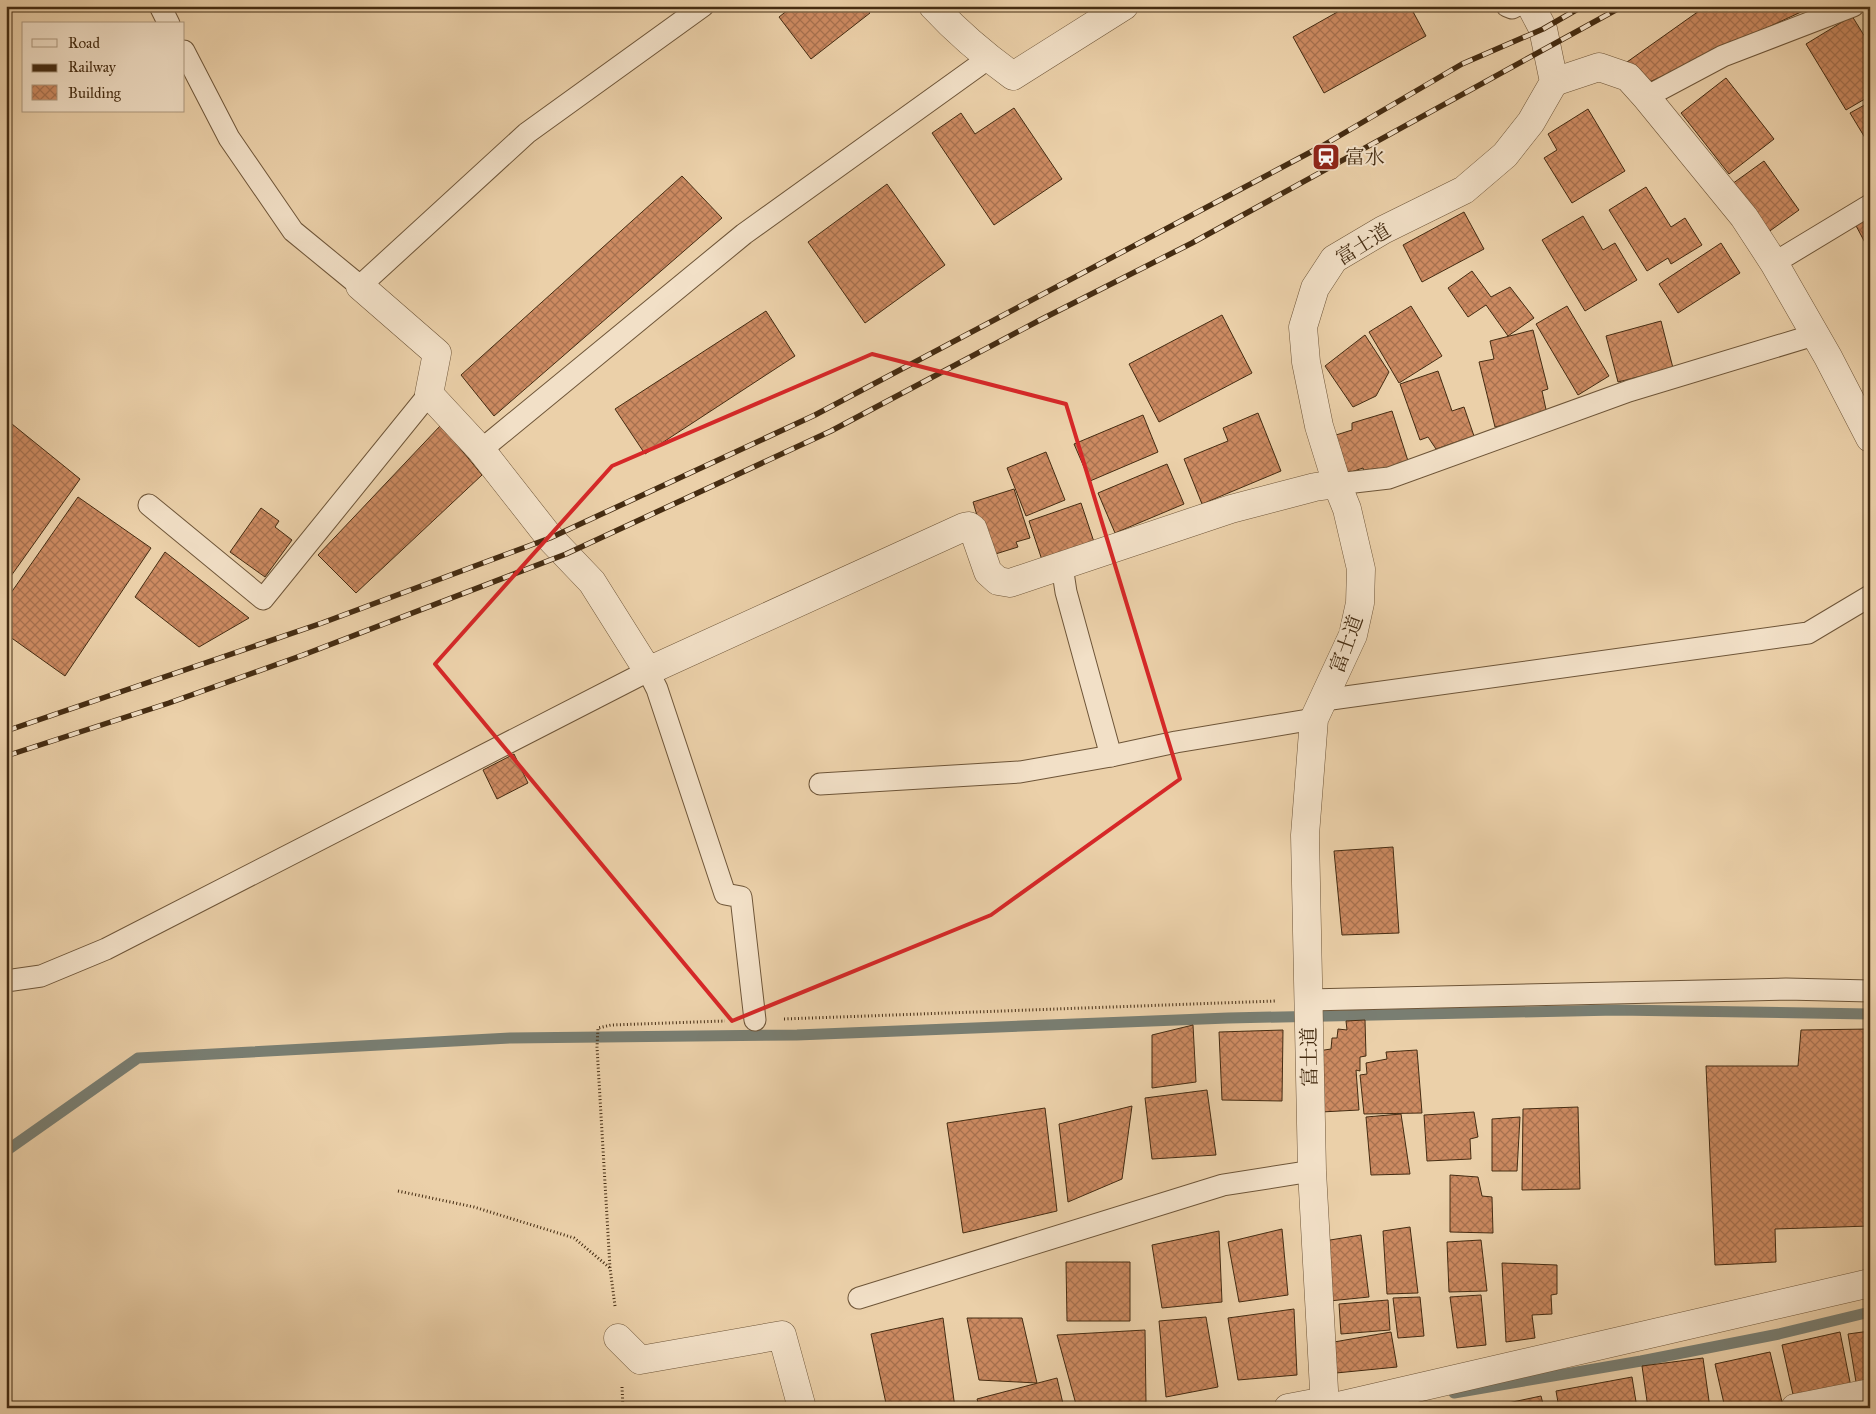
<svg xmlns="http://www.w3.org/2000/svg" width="1876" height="1414" font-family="'IM FELL Great Primer','Noto Serif JP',serif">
  <defs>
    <pattern id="building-cross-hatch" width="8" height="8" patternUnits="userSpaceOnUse" patternTransform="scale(1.25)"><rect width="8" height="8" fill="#cc8a61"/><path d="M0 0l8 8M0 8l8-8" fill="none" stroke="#a7714f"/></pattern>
  </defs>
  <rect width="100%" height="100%" fill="#ebd0a9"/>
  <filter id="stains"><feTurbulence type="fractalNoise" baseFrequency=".004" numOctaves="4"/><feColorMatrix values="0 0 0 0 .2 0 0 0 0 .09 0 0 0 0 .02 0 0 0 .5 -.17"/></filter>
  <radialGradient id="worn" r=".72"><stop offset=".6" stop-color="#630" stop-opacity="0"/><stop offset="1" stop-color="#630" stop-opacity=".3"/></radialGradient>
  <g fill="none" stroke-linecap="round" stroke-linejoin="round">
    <g stroke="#797e72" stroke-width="11">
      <path d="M6 1151 138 1058 510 1038 797 1035 1228 1018 1617 1010 1870 1014"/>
      <path d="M1454 1393 1641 1361 1779 1334 1870 1312"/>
    </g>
  </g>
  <g fill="url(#building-cross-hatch)" stroke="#452c12">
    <path d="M793 6H864L870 13 811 59 779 17Z"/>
    <path d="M1348 6H1410L1426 36 1324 93 1293 37Z"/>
    <path d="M1706 6H1814L1643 85 1627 62Z"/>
    <path d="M1852 16 1870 45V96L1846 110 1806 44Z"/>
    <path d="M1726 78 1774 139 1729 174 1681 113Z"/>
    <path d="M1870 102V146L1850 113Z"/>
    <path d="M1014 108 1062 179 994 225 932 133 961 113 975 134Z"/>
    <path d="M1588 109 1625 171 1572 203 1544 158 1557 150 1548 134Z"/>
    <path d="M1764 161 1799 210 1767 233 1732 184Z"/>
    <path d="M682 176 722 218 494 416 461 375Z"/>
    <path d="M887 184 945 265 865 323 808 242Z"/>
    <path d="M1646 187 1671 227 1685 218 1702 245 1671 264 1668 258 1647 271 1609 210Z"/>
    <path d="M1464 212 1484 249 1422 282 1403 245Z"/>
    <path d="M1870 214V252L1854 222Z"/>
    <path d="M1583 216 1603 250 1615 243 1637 280 1585 311 1542 240Z"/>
    <path d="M1721 243 1740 273 1678 313 1659 284Z"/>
    <path d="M1472 271 1491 297 1510 287 1534 318 1508 336 1486 305 1468 317 1448 288Z"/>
    <path d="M1411 306 1442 356 1399 383 1369 332Z"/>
    <path d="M1567 306 1609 376 1578 395 1536 324Z"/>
    <path d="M766 311 795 356 645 454 615 409Z"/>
    <path d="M1222 315 1252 373 1159 422 1129 364Z"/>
    <path d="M1661 321 1673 368 1618 382 1606 336Z"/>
    <path d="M1533 330 1548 389 1542 391 1547 414 1495 427 1479 362 1494 359 1490 341Z"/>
    <path d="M1365 335 1389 372 1376 396 1353 407 1325 366Z"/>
    <path d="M1438 371 1452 411 1464 407 1474 436 1436 449 1428 437 1420 440 1400 384Z"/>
    <path d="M1392 411 1409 464 1366 477 1363 468 1348 473 1336 435 1352 430V423Z"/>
    <path d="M1258 413 1281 471 1202 504 1184 459 1228 441 1223 428Z"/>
    <path d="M1143 415 1158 452 1090 481 1074 444Z"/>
    <path d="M12 424 80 479 6 583V432Z"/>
    <path d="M441 425 482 475 356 593 318 555Z"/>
    <path d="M1046 452 1065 500 1026 516 1007 468Z"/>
    <path d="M1167 464 1184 504 1115 533 1098 493Z"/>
    <path d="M1014 489 1030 538 1016 542 1018 547 989 556 973 502Z"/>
    <path d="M78 497 151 548 65 676 6 634V600Z"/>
    <path d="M1081 503 1094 542 1042 560 1029 521Z"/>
    <path d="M261 508 279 521 275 527 292 540 265 577 230 552Z"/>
    <path d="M165 552 249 618 199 647 135 597Z"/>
    <path d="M514 754 528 783 497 799 483 770Z"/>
    <path d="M1393 847 1399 933 1342 935 1334 851Z"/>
    <path d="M1365 1020 1366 1056 1360 1057V1071L1356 1070 1359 1110 1321 1112 1318 1051 1331 1049 1332 1038H1337L1338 1029 1347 1030 1346 1021Z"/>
    <path d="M1193 1025 1196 1082 1152 1088V1035Z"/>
    <path d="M1870 1029V1226L1775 1229 1776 1262 1715 1265 1706 1066H1798L1801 1030Z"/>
    <path d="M1283 1030 1282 1101 1222 1100 1219 1032Z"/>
    <path d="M1417 1050 1422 1113 1364 1114 1360 1075 1367 1074 1366 1063 1387 1059 1386 1052Z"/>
    <path d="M1207 1090 1216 1155 1152 1159 1145 1098Z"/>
    <path d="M1132 1106 1122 1179 1068 1202 1059 1124Z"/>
    <path d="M1578 1107 1580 1189 1522 1190 1523 1109Z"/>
    <path d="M1045 1108 1057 1211 963 1233 947 1123Z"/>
    <path d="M1474 1112 1478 1137 1470 1139 1471 1159 1427 1161 1424 1115Z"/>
    <path d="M1401 1114 1410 1174 1371 1175 1366 1117Z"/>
    <path d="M1520 1117 1517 1171H1492V1119Z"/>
    <path d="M1450 1175 1478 1177 1482 1196 1492 1197 1493 1233 1450 1232Z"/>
    <path d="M1410 1227 1418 1293 1387 1294 1383 1231Z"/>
    <path d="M1282 1229 1288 1295 1239 1302 1228 1242Z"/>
    <path d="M1219 1231 1222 1302 1162 1308 1152 1245Z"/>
    <path d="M1361 1235 1369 1297 1329 1301 1324 1241Z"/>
    <path d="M1481 1240 1487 1291 1449 1292 1447 1242Z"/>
    <path d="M1066 1262H1130V1321H1067Z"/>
    <path d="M1502 1263 1557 1265V1294L1551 1295 1552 1314 1532 1315 1535 1338 1506 1342Z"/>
    <path d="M1481 1295 1486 1345 1457 1348 1450 1297Z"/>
    <path d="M1420 1297 1424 1336 1398 1338 1393 1298Z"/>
    <path d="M1388 1300 1390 1330 1341 1334 1339 1304Z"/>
    <path d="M1294 1309 1297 1375 1238 1380 1228 1318Z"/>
    <path d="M1206 1317 1218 1387 1166 1397 1159 1321Z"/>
    <path d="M943 1318 955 1408H887L871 1334Z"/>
    <path d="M967 1318H1022L1037 1383 979 1380Z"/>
    <path d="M1145 1330 1146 1402 1095 1408H1077L1057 1335Z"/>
    <path d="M1870 1331V1385L1857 1388 1848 1334Z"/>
    <path d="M1391 1332 1397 1367 1336 1373 1334 1342Z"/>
    <path d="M1840 1332 1851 1387 1794 1399 1782 1345Z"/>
    <path d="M1770 1352 1783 1406 1725 1408 1715 1364Z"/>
    <path d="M1703 1358 1710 1408H1648L1642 1366Z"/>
    <path d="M1632 1377 1637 1408H1559L1556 1391Z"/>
    <path d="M1057 1378 1064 1408H980L977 1399Z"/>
    <path d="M1541 1396 1544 1408H1484Z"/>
  </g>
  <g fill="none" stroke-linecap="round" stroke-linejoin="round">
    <defs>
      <g id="lane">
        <path d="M160 6 169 24"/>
        <path d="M1507 6 1512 8 1516 6"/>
        <path d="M184 51 229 138 293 231 360 286 527 133 703 6"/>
        <path d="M1646 97 1723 56 1853 6"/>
        <path d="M1774 263 1870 205"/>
        <path d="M481 450 744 234 989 58"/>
        <path d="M1337 484 1389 478 1629 391 1814 335"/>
        <path d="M149 505 263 599 429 394"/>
        <path d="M1062 566 1066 592 1111 756"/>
        <path d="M1324 700 1808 633 1870 596"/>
        <path d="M820 784 1020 772 1111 756 1176 742 1314 719"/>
        <path d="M6 981 41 976 106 949 648 671 657 689 725 894 741 897 755 1020"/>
        <path d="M1308 1000 1786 989 1870 991"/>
        <path d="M859 1298 1223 1185 1312 1171"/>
      </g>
      <g id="street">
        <path d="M933 6C957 32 984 55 1013 76L1124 6"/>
        <path d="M1554 82 1599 67 1628 77 1646 97 1744 217 1774 263 1828 357 1870 438"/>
        <path d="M360 286 437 353 429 394 481 450 550 538 592 582 648 671 964 527 969 526 973 529 988 572 998 581 1010 583 1231 509 1315 487 1337 484"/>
        <path d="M618 1338 640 1360 782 1335 802 1408"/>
        <path d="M1288 1408 1325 1401"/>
        <path d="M1325 1408 1312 1171 1305 835 1314 719 1353 635 1360 603 1361 569 1347 509 1337 484 1319 426 1306 362 1303 327 1315 288 1334 259 1383 230 1464 190 1505 155 1531 122 1554 82 1543 29 1531 6"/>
        <path d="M1330 1408 1870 1283"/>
        <path d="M1795 1408 1870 1393"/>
      </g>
    </defs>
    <use href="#lane" stroke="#6e5538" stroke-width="23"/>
    <use href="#street" stroke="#6e5538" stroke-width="29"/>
    <g stroke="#452c12" stroke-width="3" stroke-dasharray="1 2.5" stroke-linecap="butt">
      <path d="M784 1019 1275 1001"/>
      <path d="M398 1191 474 1207 574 1238 610 1268"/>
      <path d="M615 1306 610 1268 597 1047 598 1028 611 1025 725 1021"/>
      <path d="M622 1387 623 1408"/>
    </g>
    <use href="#lane" stroke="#f2e0c7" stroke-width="21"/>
    <use href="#street" stroke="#f2e0c7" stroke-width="28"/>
    <defs>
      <g id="rail">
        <path d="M6 731 322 623 550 538 815 415 1322 146 1462 64 1543 29 1583 6"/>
        <path d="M6 756 169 703 303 655 566 554 831 431 1040 320 1192 243 1623 6"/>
      </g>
    </defs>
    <use href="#rail" stroke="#452c12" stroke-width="5.5"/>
    <use href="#rail" stroke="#f2e0c7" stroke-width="4" stroke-dasharray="11" stroke-linecap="butt"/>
  </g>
  <path fill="none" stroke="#d62828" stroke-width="4" stroke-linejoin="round" d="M872 354 1066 404 1180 779 991 915 732 1021 435 664 612 466Z"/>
  <defs>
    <symbol id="station-square" viewBox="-11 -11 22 22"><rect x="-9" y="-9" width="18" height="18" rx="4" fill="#8f2418" stroke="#f2e0c7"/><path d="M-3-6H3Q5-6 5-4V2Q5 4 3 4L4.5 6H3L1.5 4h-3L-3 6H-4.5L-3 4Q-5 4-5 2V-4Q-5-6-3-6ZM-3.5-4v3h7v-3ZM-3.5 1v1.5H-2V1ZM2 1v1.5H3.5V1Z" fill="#fff"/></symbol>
  </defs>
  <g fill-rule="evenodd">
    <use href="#station-square" x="1310" y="141" width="32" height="32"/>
  </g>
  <g text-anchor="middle" stroke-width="4" stroke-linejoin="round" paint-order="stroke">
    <g font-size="20" fill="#452c12" stroke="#f2e0c7" text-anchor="start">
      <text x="1345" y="164">富水</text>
    </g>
    <g font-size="20" fill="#452c12" stroke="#f2e0c7">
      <text transform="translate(1363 244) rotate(-32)" y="7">富士道</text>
      <text transform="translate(1346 644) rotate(-70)" y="7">富士道</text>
      <text transform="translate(1309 1057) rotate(-91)" y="7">富士道</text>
    </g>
  </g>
  <rect width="1876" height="1414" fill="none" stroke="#ebd0a9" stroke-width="25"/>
  <rect x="8" y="8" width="1861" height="1399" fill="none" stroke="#452c12" stroke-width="2.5"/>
  <rect x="12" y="12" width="1851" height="1389" fill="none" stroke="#452c12"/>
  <rect x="22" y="22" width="162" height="90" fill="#f2e0c7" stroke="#ad987f"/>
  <rect x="32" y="39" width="25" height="8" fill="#f2e0c7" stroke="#ad987f"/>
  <text x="68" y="48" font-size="15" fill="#452c12">Road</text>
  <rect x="32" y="64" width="25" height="8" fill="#452c12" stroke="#ad987f"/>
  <text x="68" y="72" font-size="15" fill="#452c12">Railway</text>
  <rect x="32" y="85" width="25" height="15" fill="url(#building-cross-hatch)" stroke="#ad987f"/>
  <text x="68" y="98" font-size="15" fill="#452c12">Building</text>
  <rect width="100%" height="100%" filter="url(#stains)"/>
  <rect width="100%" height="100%" fill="url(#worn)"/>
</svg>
